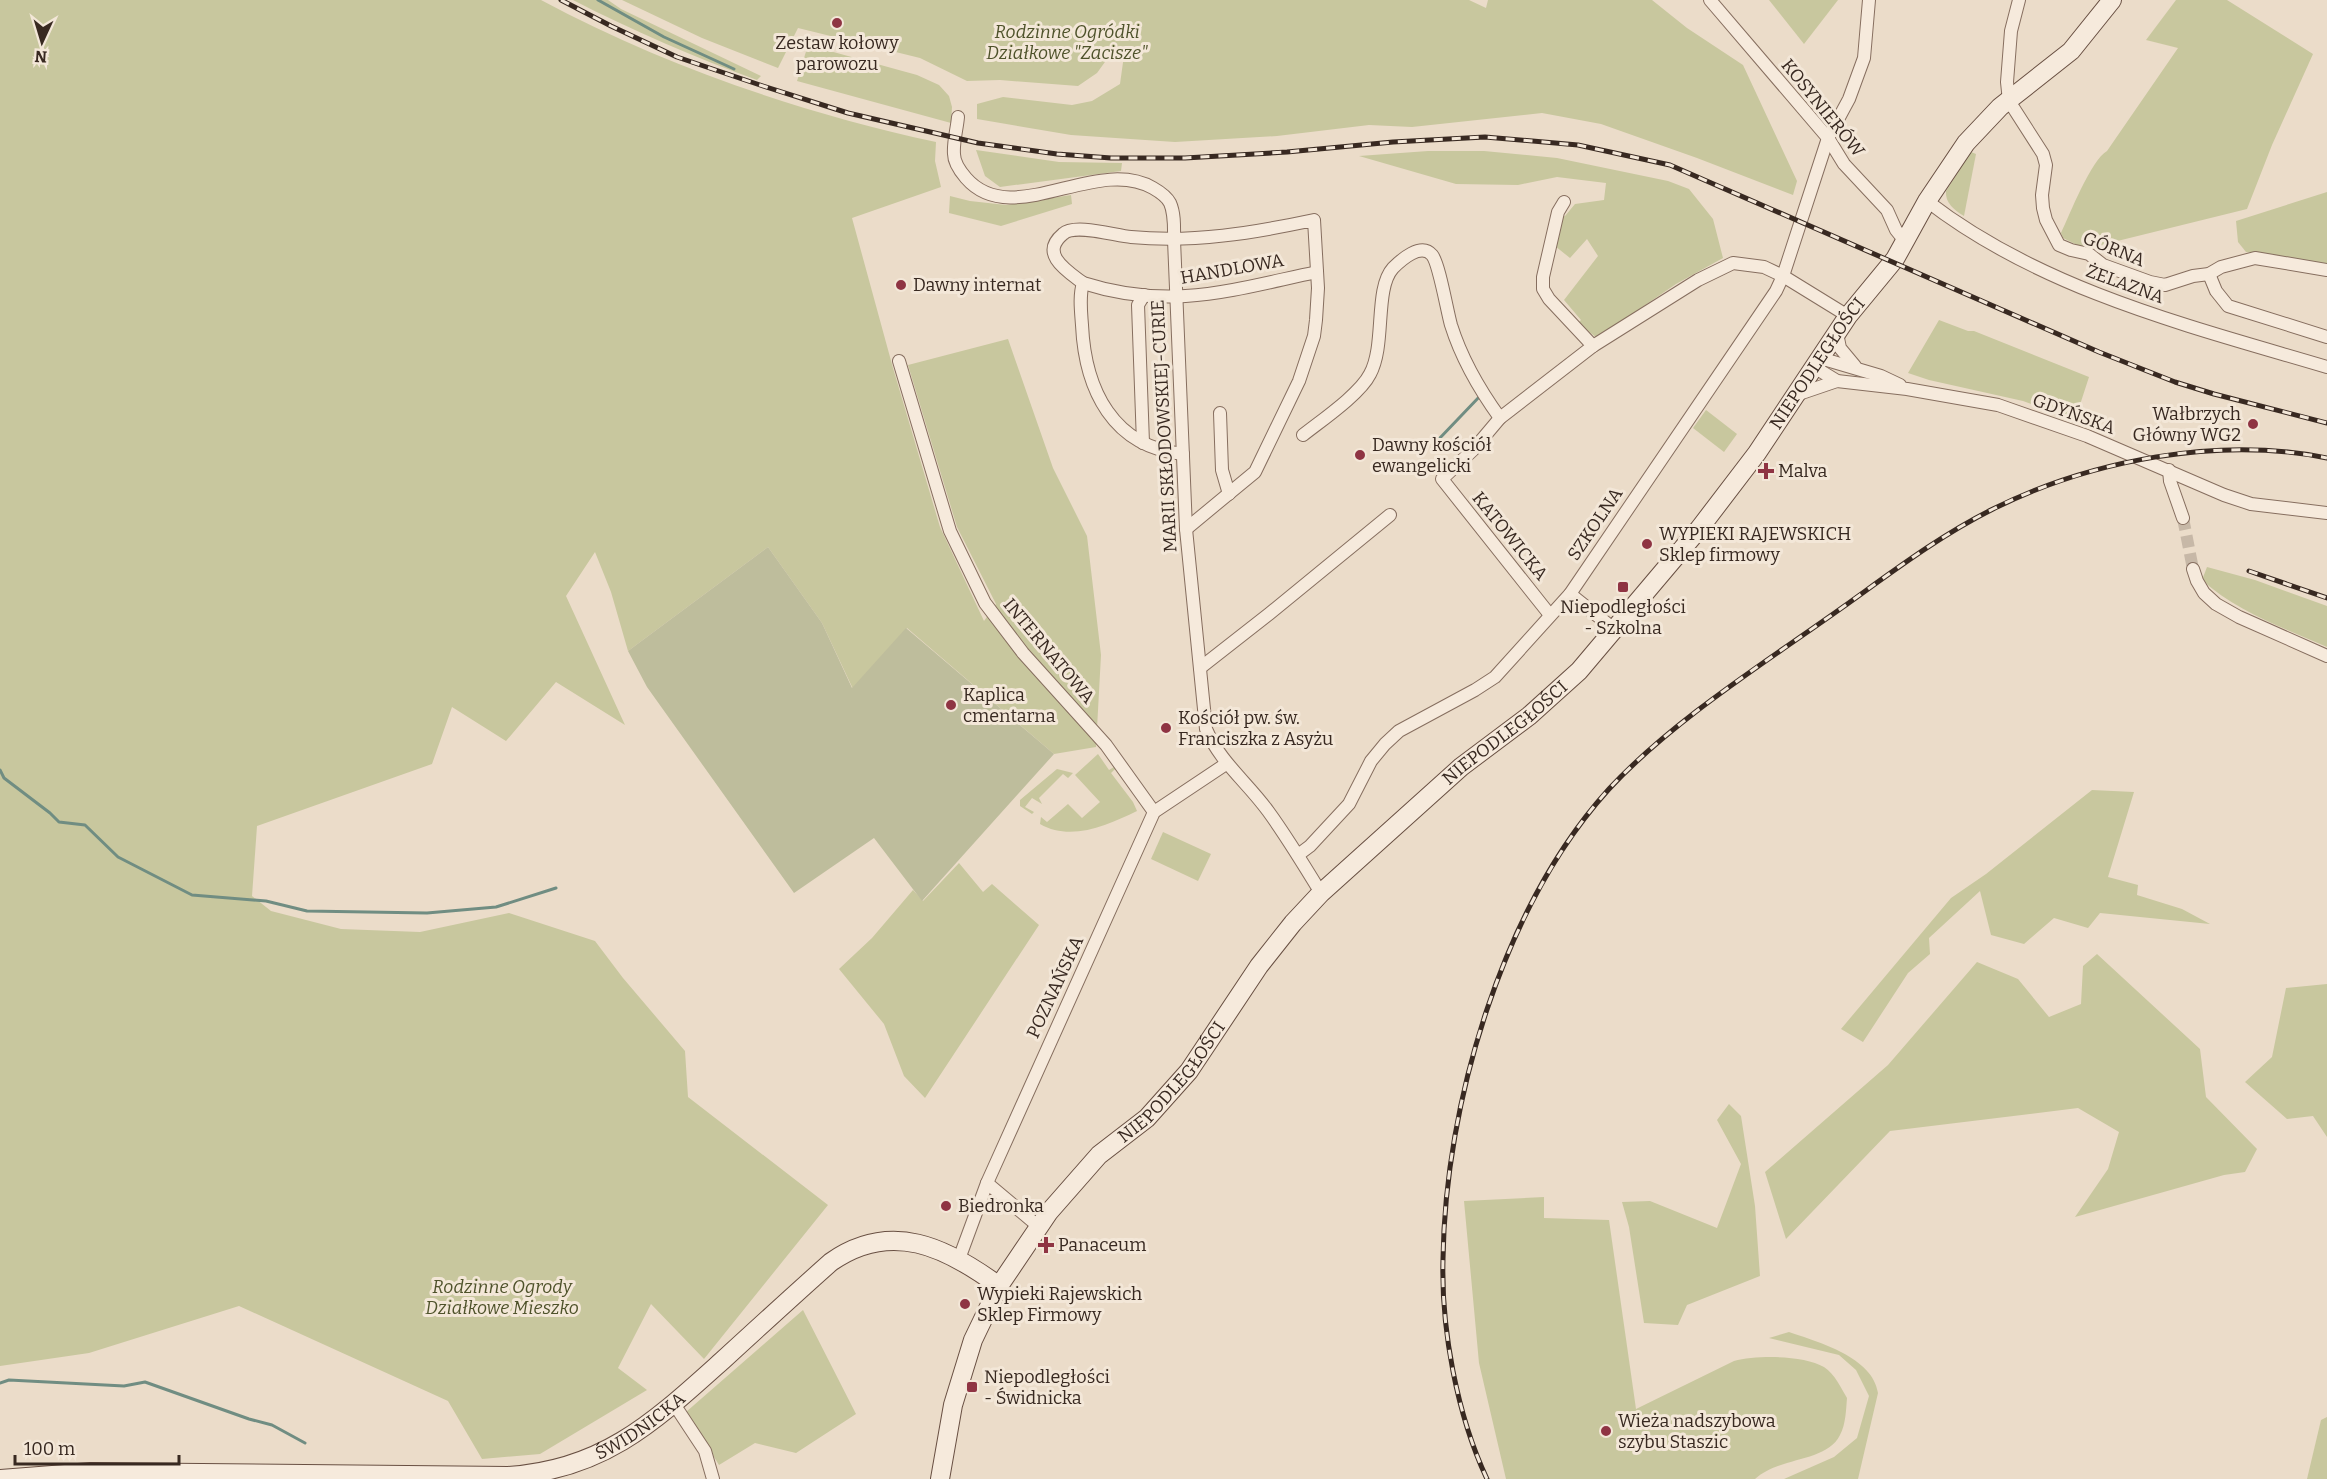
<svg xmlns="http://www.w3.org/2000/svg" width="2327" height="1479" font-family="Bitter,serif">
  <rect width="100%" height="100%" fill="#ebdcc9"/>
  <g fill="#c8c79e">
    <path d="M0 0H541C664 66 799 112 936 142L935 161 941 187 852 218 893 368 940 527 984 621 996 604 957 527 908 365 1008 339 1053 468 1087 536 1101 655 1096 747 1054 754 907 628 853 689 822 623 768 547 628 651 611 592 595 552 566 596 625 725 556 682 506 741 452 707 432 764 257 826 252 896 271 911 341 929 420 932 509 913 595 941 623 978 685 1051 688 1097 828 1205 704 1359 651 1304 618 1368 647 1390 540 1454 482 1459 448 1401 239 1306 89 1353 0 1366Z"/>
    <path d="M573 0H608L621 9 761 76 757 80C694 57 633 31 573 0Z"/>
    <path d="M622 0H1469L1486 8 1488 0H1652L1687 28 1743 65 1797 181 1793 195 1697 158 1601 124 1542 113 1412 127 1369 125 1277 136 1175 142 1071 135 977 119V104L1003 97 1072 105 1092 101 1120 84 1125 48 1110 55 1097 73 1078 86 1000 80 967 81 920 58 798 28 778 68 702 38Z"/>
    <path d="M1769 0H1838L1804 44Z"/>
    <path d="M2176 0H2227L2313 54 2272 145 2247 209 2085 249 2063 238 2061 233C2070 214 2091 160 2107 151L2178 48 2146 40Z"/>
    <path d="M808 45 917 75 939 85 949 96 952 107 951 123 797 81Z"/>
    <path d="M976 150 1059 162 1122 163 1121 171 1000 187 985 176Z"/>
    <path d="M1428 151H1484L1557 158 1668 181 1689 189 1713 219 1723 258 1676 284 1597 338 1578 323 1581 320 1564 300 1598 256 1587 239 1570 258 1555 246 1561 217 1565 216 1575 204 1604 200 1606 183 1557 177 1518 185 1456 184 1359 156Z"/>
    <path d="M1971 152 1976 154 1964 216C1954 210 1945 203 1946 191Z"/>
    <path d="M2327 192V264L2246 252 2238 242 2236 221Z"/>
    <path d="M1071 195 1072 204 1001 226 949 213 950 196 970 201 1006 205Z"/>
    <path d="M1939 320 1968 331H1974L2089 377 2075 420 2023 401 1929 380 1908 373Z"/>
    <path d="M1706 410 1737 434 1724 452 1693 428Z"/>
    <path d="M2207 567 2255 580 2327 606V647C2284 628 2237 612 2202 580Z"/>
    <path d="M1098 754 1109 770 1114 767 1116 768 1111 773 1133 802 1137 811C1108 825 1071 842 1040 824L1041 817 1047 822 1068 804 1082 818 1100 802 1075 775Z"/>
    <path d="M1057 769 1073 773 1068 778 1063 774 1039 798 1042 804 1032 798 1025 807 1034 812 1032 814 1020 806V800Z"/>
    <path d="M2092 790 2134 792 2108 877 2138 885 2137 895 2182 909 2210 924 2100 913 2088 928 2054 918 2024 944 1991 935 1980 891 1929 938 1930 954 1908 973 1863 1042 1841 1029 1951 898 1986 874Z"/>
    <path d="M1163 832 1211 854 1198 881 1151 859Z"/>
    <path d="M959 863 983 892 992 884 1039 925 925 1098 904 1076 884 1024 839 969 872 938 913 890 923 901Z"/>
    <path d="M2097 954 2200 1049 2206 1097 2257 1149 2245 1172 2224 1175 2075 1217 2108 1169 2119 1132 2078 1108 1890 1131 1786 1239 1765 1172 1888 1065 1977 962 2018 979 2049 1017 2081 1004 2083 966Z"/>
    <path d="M2327 984V1137L2313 1116 2287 1119 2245 1082 2272 1057 2286 988Z"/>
    <path d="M1729 1104 1741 1116 1755 1206 1760 1276 1687 1305 1678 1325 1644 1323 1629 1227 1622 1202 1650 1201 1717 1228 1741 1164 1717 1120Z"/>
    <path d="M1544 1197V1218L1609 1220 1636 1409 1734 1361C1757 1355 1804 1355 1824 1367 1835 1374 1841 1388 1847 1398 1846 1409 1846 1424 1840 1435 1826 1463 1780 1456 1755 1479H1506L1479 1363 1464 1201Z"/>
    <path d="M803 1310 856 1414 796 1453 755 1443 719 1465 686 1412Z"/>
    <path d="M1789 1332C1818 1342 1873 1357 1878 1393L1858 1479H1784L1834 1457 1857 1438 1869 1396 1856 1370 1839 1355 1769 1338Z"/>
    <path d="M2327 1417V1479H2307L2321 1420Z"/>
  </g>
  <path fill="#bebd9c" d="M768 547 822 623 852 688 906 628 1054 754 922 901 874 838 794 893 647 687 628 651Z"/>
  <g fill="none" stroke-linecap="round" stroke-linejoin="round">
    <g stroke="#708d82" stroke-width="3">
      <path d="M598 0 664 37 734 69"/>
      <path d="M1438 440 1481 395"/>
      <path d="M0 770 4 778 50 813 59 822 85 825 118 857 192 895 266 901 307 911 427 913 496 907 556 888"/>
      <path d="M0 1383 9 1380 124 1386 145 1382 249 1419 272 1425 305 1443"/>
    </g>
    <path stroke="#c7b8a7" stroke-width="12" stroke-dasharray="12 6" stroke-linecap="butt" d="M2183 518 2193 569"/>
    <defs>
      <g id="street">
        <path d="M1710 0 1828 138 1844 164 1887 210 1896 230 1904 240"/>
        <path d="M2019 0 2011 31 2007 82 2009 101 2043 154 2046 165 2042 195 2043 208 2046 220 2059 245 2071 250 2089 254 2103 265 2150 282 2165 285 2193 276 2209 274 2221 267 2255 258 2327 270"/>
        <path d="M958 117C957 129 953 142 954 154 954 163 960 171 966 178 1012 231 1096 155 1153 188 1160 192 1167 197 1170 203 1175 214 1174 229 1174 240L1186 529 1206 729C1220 762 1247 782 1268 811 1287 837 1304 865 1321 893"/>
        <path d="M1927 201C2042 290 2189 326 2327 367"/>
        <path d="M1564 202 1558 212 1543 277V289L1549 299 1593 346"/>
        <path d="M2209 274 2216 291 2228 306 2327 337"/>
        <path d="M1083 283C1171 311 1231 290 1317 272"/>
        <path d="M1837 333 1840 348 1855 366"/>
        <path d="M1820 358 1881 376 1900 385"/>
        <path d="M899 361 950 531 985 603 1023 653 1106 745 1154 812"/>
        <path d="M1814 367 1837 381 1907 389 1998 405 2087 436 2224 495 2251 504 2327 513"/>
        <path d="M1796 395 1837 381"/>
        <path d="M1220 413 1222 470 1229 494"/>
        <path d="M1303 435C1322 420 1360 394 1370 374 1386 345 1374 289 1393 268 1401 260 1421 242 1432 255 1439 263 1447 311 1451 325 1462 360 1479 389 1500 418"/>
        <path d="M1143 443 1138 305 1144 295"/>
        <path d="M1183 454C1113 447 1085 390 1082 325 1081 311 1079 296 1083 283 1067 271 1039 254 1063 234 1075 223 1116 236 1131 237 1193 243 1253 233 1314 220L1318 288 1316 320 1314 336 1299 381 1255 472 1186 529"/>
        <path d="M2169 470 2170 481 2183 518"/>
        <path d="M2193 569 2197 581 2204 593 2216 604 2239 617 2327 656"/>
        <path d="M1570 594 1614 629"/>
        <path d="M1550 615 1442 479 1473 450 1500 418 1593 346 1698 280 1733 263 1764 267 1783 276 1848 316"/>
        <path d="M1200 668 1269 614 1390 515"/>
        <path d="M1298 855 1310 846 1349 804 1371 761 1385 744 1399 731 1475 690 1495 677 1570 594 1776 291 1783 276 1828 138 1849 99 1864 58 1869 0"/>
        <path d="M987 1183 1038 1226"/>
        <path d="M959 1259 987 1183 1154 812 1226 764"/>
        <path d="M674 1404 705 1451 713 1479"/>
      </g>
      <g id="secondary">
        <path id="s1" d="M0 1479 91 1472 508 1476C604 1470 655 1421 723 1360 759 1327 795 1294 831 1262 891 1220 946 1247 999 1286"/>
        <path id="s2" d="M940 1479 953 1405 973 1340 999 1286 1049 1212 1099 1155 1147 1118 1189 1071 1259 966 1293 923 1321 893 1461 767 1529 716 1579 671 1699 529 1757 453 1848 316 1895 259 1927 201 1966 143 2000 107 2071 51 2112 0"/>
      </g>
    </defs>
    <use href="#street" stroke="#866e5f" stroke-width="14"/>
    <use href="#secondary" stroke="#684f42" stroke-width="20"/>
    <use href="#street" stroke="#f6eadc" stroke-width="12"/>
    <use href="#secondary" stroke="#f6eadc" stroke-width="18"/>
    <defs>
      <g id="rail">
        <path d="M561 0 611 26 677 57 763 86 848 113 978 143 1057 154 1111 158H1185L1287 152 1393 142 1485 137 1578 145 1670 165 2099 352 2175 382 2214 394 2327 423"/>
        <path d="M2249 571 2327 598"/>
        <path d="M1487 1479C1457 1415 1441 1329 1443 1259 1445 1103 1503 906 1609 789 1673 720 1766 662 1843 607 1892 572 1939 536 1993 509 2091 460 2219 436 2327 458"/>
      </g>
    </defs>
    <use href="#rail" stroke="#382921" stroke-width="5"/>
    <use href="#rail" stroke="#f3e7d8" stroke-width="3" stroke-dasharray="9" stroke-linecap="butt"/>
  </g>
  <g fill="#8f3443" stroke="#f3e7d8" stroke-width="2">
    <circle cx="837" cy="23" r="6"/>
    <circle cx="901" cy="285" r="6"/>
    <circle cx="2253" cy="424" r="6"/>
    <circle cx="1360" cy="455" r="6"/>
    <path d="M1763 462h6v6h6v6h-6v6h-6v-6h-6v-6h6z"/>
    <circle cx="1647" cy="544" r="6"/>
    <rect x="1617" y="581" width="12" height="12" rx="3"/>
    <circle cx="951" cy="705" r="6"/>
    <circle cx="1166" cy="728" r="6"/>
    <circle cx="946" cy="1206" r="6"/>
    <path d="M1043 1236h6v6h6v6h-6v6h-6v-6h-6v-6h6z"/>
    <circle cx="965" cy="1304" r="6"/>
    <rect x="966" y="1381" width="12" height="12" rx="3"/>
    <circle cx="1606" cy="1431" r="6"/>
  </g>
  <g text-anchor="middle" stroke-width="6" stroke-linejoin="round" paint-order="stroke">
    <g font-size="18" font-style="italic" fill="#4e522a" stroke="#f3e7d8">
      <text x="1067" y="38">Rodzinne Ogródki<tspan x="1067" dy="21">Działkowe "Zacisze"</tspan></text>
      <text x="502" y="1293">Rodzinne Ogrody<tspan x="502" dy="21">Działkowe Mieszko</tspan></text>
    </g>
    <g font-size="18" fill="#382921" stroke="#f3e7d8" text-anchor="start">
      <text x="837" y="49" text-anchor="middle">Zestaw kołowy<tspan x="837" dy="21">parowozu</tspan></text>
      <text x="913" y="291">Dawny internat</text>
      <text x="2241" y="420" text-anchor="end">Wałbrzych<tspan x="2241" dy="21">Główny WG2</tspan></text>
      <text x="1372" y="451">Dawny kościół<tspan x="1372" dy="21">ewangelicki</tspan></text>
      <text x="1778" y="477">Malva</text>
      <text x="1659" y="540">WYPIEKI RAJEWSKICH<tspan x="1659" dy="21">Sklep firmowy</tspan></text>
      <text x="1623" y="613" text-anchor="middle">Niepodległości<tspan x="1623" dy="21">- Szkolna</tspan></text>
      <text x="963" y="701">Kaplica<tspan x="963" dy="21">cmentarna</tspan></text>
      <text x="1178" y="724">Kościół pw. św.<tspan x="1178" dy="21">Franciszka z Asyżu</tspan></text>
      <text x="958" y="1212">Biedronka</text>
      <text x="1058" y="1251">Panaceum</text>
      <text x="977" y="1300">Wypieki Rajewskich<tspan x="977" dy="21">Sklep Firmowy</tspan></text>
      <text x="984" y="1383">Niepodległości<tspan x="984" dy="21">- Świdnicka</tspan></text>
      <text x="1618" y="1427">Wieża nadszybowa<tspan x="1618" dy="21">szybu Staszic</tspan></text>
    </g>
    <g font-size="18" fill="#382921" stroke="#f3e7d8">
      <text transform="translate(1823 108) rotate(51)" y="6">KOSYNIERÓW</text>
      <text transform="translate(2114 249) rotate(22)" y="6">GÓRNA</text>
      <text transform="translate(1232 269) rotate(-10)" y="6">HANDLOWA</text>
      <text transform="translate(2125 284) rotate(20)" y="6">ŻELAZNA</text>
      <text dy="6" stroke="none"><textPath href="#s2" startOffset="1444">NIEPODLEGŁOŚCI</textPath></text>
      <text transform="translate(2074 414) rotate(20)" y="6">GDYŃSKA</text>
      <text transform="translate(1164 426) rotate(-93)" y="6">MARII SKŁODOWSKIEJ-CURIE</text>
      <text transform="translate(1595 524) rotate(-56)" y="6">SZKOLNA</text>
      <text transform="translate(1510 536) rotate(51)" y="6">KATOWICKA</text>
      <text transform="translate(1049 651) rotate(50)" y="6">INTERNATOWA</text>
      <text dy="6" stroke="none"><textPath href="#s2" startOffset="958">NIEPODLEGŁOŚCI</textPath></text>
      <text transform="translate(1055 987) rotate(-65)" y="6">POZNAŃSKA</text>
      <text dy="6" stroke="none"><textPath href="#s2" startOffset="472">NIEPODLEGŁOŚCI</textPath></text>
      <text dy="6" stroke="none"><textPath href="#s1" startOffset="652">ŚWIDNICKA</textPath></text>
    </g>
  </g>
  <g transform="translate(42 42) rotate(184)" stroke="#f3e7d8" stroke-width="4.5" paint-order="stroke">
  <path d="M0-4.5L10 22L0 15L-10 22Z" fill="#382921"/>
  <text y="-9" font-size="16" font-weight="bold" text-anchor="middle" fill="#382921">N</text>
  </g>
  <path d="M15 1455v9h164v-9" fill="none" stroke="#382921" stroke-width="3"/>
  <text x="24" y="1455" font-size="18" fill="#382921" stroke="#f3e7d8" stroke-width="4.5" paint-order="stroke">100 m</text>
</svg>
